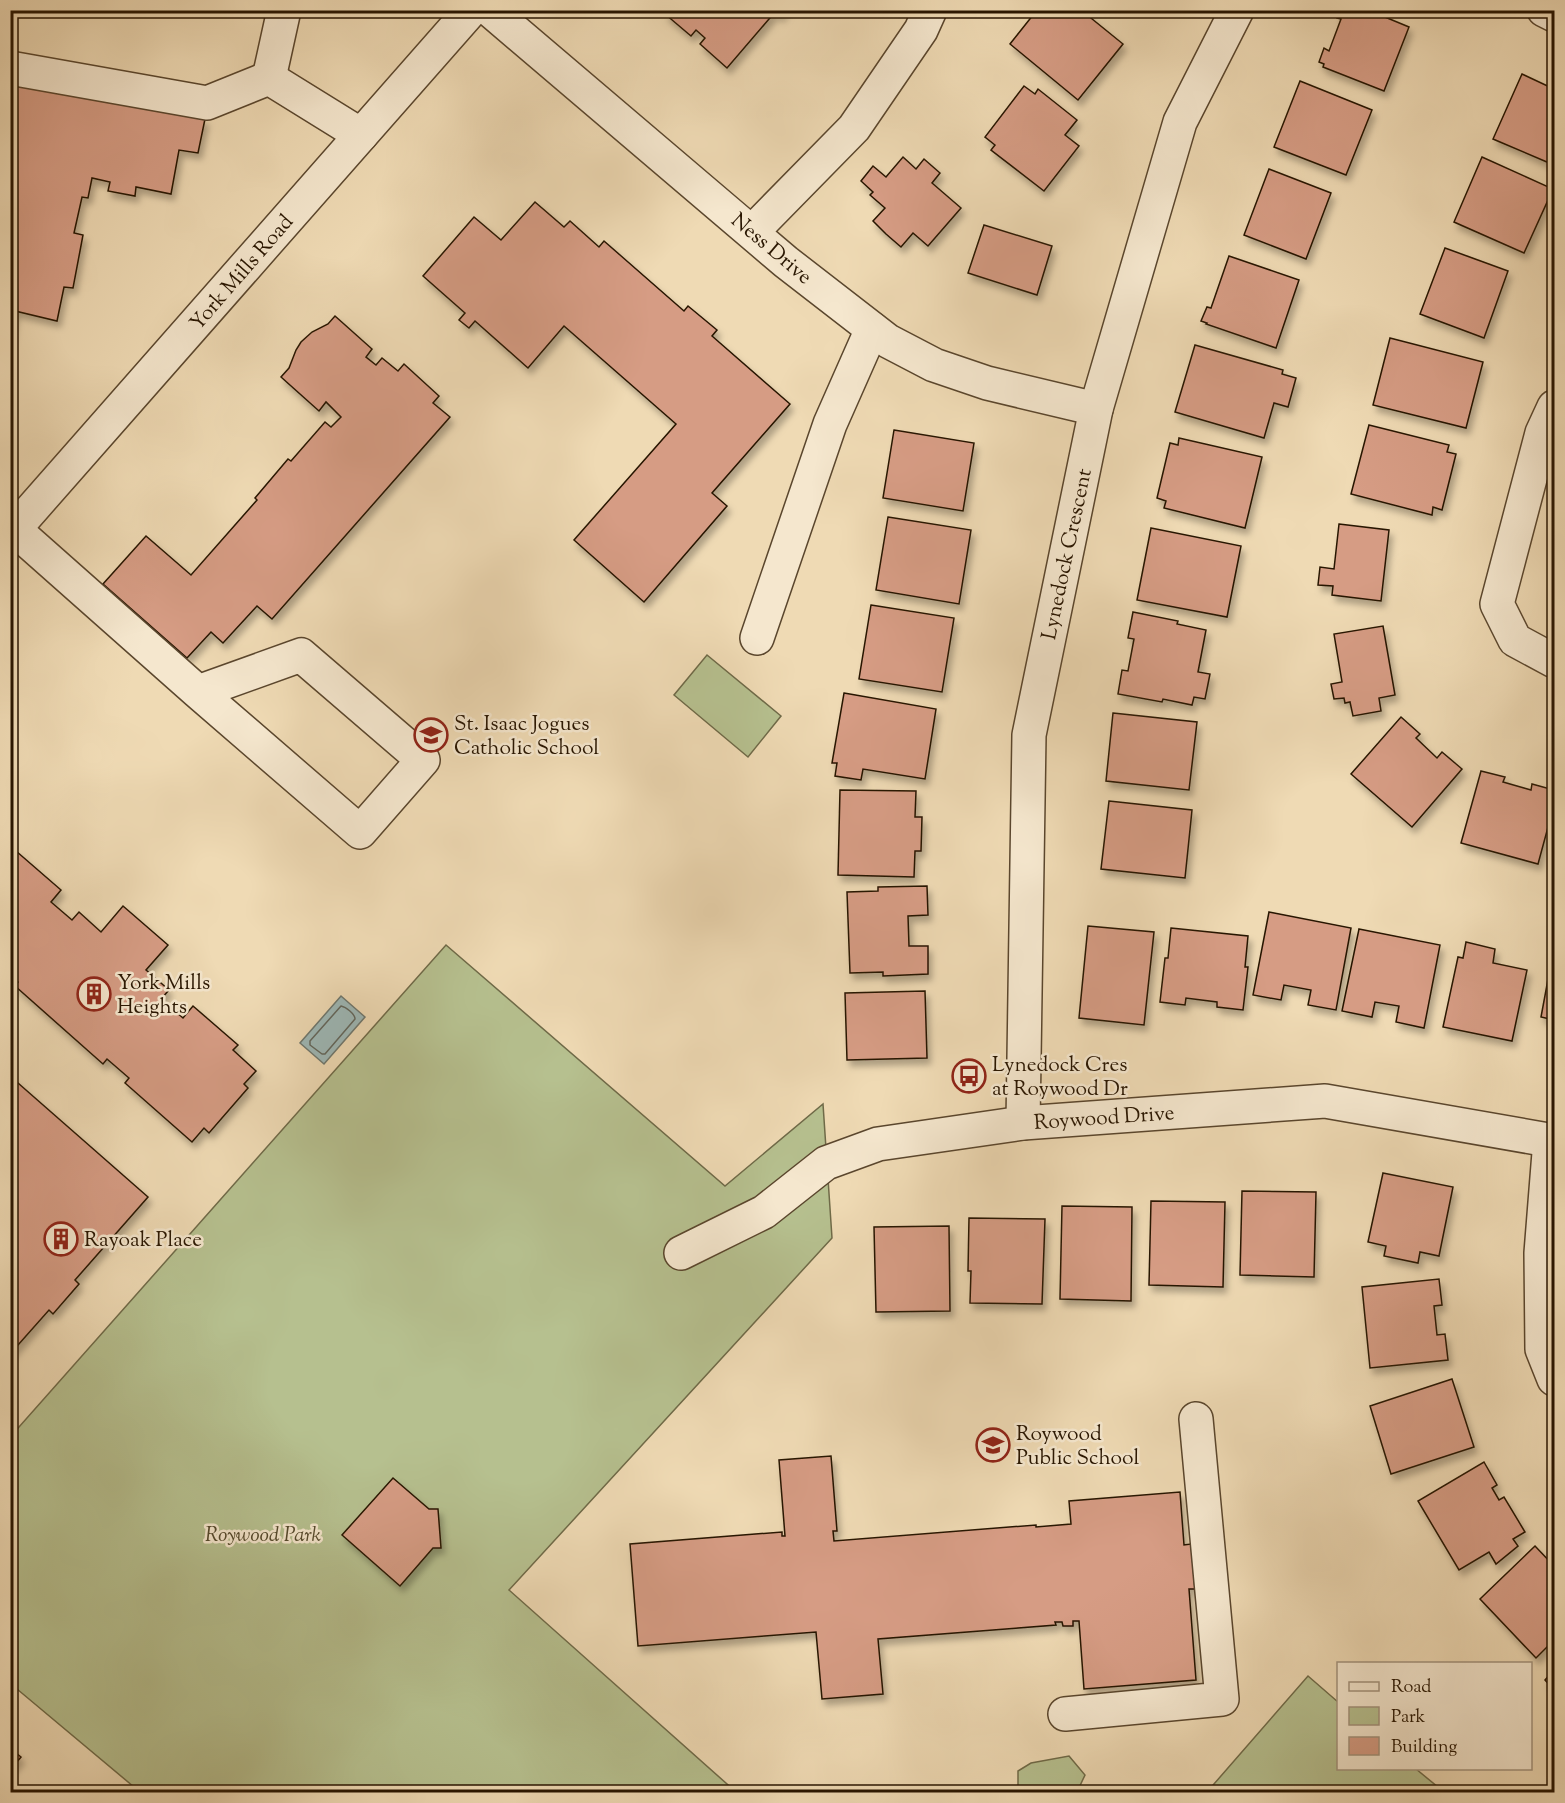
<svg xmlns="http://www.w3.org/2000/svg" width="1565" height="1803" font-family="'Sorts Mill Goudy',serif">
  <defs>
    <filter id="shadow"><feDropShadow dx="3.5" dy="6" stdDeviation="3" flood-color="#0004"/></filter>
  </defs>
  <rect width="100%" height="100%" fill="#efdab4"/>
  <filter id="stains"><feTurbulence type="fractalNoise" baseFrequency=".00333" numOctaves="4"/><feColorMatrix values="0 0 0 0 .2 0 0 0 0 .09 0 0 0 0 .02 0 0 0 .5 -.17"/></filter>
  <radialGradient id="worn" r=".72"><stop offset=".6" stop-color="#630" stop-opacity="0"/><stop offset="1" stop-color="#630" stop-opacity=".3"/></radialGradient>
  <g fill="#b6c08f" stroke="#6f6a48" stroke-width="1.5">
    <path d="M707 655 781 716 748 757 674 695Z"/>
    <path d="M446 945 725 1186 823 1104 832 1238 509 1590 736 1792H140L11 1684V1436Z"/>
    <path d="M1308 1676 1338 1702V1768L1416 1769 1444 1792H1207Z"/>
    <path d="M1069 1756 1085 1775 1077 1792H1018V1771L1031 1763Z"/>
  </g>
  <path fill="#9db8b7" stroke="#6e776e" stroke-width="1.5" d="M341 996 365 1017 324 1064 300 1043Z"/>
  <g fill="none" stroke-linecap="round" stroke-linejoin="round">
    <path stroke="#62665c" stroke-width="1.5" d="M341 1006C346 1007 355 1014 355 1019L325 1054H322L310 1045V1041Z"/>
  </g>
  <g fill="#d69c84" stroke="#281500" stroke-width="1.5" filter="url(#shadow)">
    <path d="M668 10H785L780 16 775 12 727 68 700 44 705 38 696 30 691 36 665 14Z"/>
    <path d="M1037 10H1081L1123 44 1078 100 1010 44Z"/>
    <path d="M1340 10H1368L1409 27 1384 91 1323 67 1324 64 1319 62 1324 48 1329 51 1341 19 1337 18Z"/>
    <path d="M1522 74 1554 89V165L1493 139Z"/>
    <path d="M1300 81 1372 110 1346 175 1274 147Z"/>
    <path d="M10 82 205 119 198 153 179 150 171 194 136 187 135 196 108 191 110 182 92 178 88 198 82 197 74 233 83 235 73 288 64 287 57 321 15 311 10 338V179L14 163 10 162Z"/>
    <path d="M1024 86 1035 94 1038 89 1077 120 1065 135 1079 146 1044 191 991 150 995 145 985 137Z"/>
    <path d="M903 157 916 169 924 159 940 173 932 183 961 208 928 246 913 233 901 247 886 234 873 221 885 208 870 195 873 192 861 181 873 166 886 177Z"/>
    <path d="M1482 157 1553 189 1524 253 1454 222Z"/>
    <path d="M1269 169 1331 193 1306 259 1244 235Z"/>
    <path d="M535 202 564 227 570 221 599 247 604 241 684 311 688 306 717 330 712 336 790 404 712 493 727 506 644 602 574 540 676 424 564 326 528 368 475 321 469 328 459 320 465 313 423 276 474 217 501 240Z"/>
    <path d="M984 225 1052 246 1037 295 968 273Z"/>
    <path d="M1445 248 1508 271 1484 338 1420 314Z"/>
    <path d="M1229 256 1299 280 1276 348 1206 324 1207 323 1201 321 1207 307 1211 308Z"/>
    <path d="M335 316 372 349 366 357 376 365 382 358 398 371 404 364 439 396 433 403 450 417 272 619 257 606 223 643 211 632 187 658 103 584 146 536 191 575 257 500 255 498 288 459 291 461 325 422 331 427 341 417 326 402 319 411 281 377 289 368 296 350 301 342 312 332 328 324Z"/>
    <path d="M1390 338 1483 362 1466 428 1373 405Z"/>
    <path d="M1195 345 1283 370 1282 374 1296 378 1288 407 1274 403 1264 438 1175 412Z"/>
    <path d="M1369 425 1449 445 1447 452 1456 454 1442 510 1433 507 1432 515 1351 494Z"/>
    <path d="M894 430 974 443 963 511 883 498Z"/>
    <path d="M1179 438 1262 457 1245 528 1164 508 1166 501 1157 498 1170 443 1178 445Z"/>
    <path d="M888 517 971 530 959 604 876 590Z"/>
    <path d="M1339 524 1389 530 1381 601 1332 595 1333 586 1318 585 1320 567 1334 569Z"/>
    <path d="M1151 528 1241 546 1227 617 1137 600Z"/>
    <path d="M871 605 954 618 942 692 859 679Z"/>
    <path d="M1133 612 1178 621 1177 624 1206 630 1198 672 1210 674 1205 699 1194 697 1192 705 1163 699 1162 702 1118 694 1122 670 1128 671 1134 639 1128 638Z"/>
    <path d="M1383 626 1395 695 1379 698 1381 711 1353 716 1350 702 1345 703 1344 698 1334 699 1331 684 1342 682 1334 634Z"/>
    <path d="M844 693 936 709 925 779 863 769 861 780 835 776 837 763H832Z"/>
    <path d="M1113 713 1197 722 1189 790 1106 781Z"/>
    <path d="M1401 717 1420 734 1416 738 1437 758 1442 752 1462 769 1412 827 1351 774Z"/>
    <path d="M1481 771 1505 777 1503 782 1531 790 1532 784 1554 790V805L1538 864 1461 843Z"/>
    <path d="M840 790 916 791 915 817H922L921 851H915L914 877 838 875Z"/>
    <path d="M1109 801 1192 810 1185 878 1101 869Z"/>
    <path d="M16 851 61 890 51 902 72 920 79 912 101 932 123 906 168 945 146 970 169 990 161 999 183 1018 193 1006 238 1045 233 1050 256 1071 244 1084 248 1088 209 1133 204 1128 192 1142 125 1083 129 1078 107 1059 103 1064 15 986 18 982 10 975V855L12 856Z"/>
    <path d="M927 886 928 915 908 916 909 946H928V974L883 976V972L850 973 847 892 878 891V887Z"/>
    <path d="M1269 912 1351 928 1336 1010 1308 1005 1311 990 1284 985 1281 1000 1253 995Z"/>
    <path d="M1088 926 1154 932 1144 1025 1079 1018Z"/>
    <path d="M1171 928 1248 936 1245 967H1248L1243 1010 1217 1007V1002L1186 998 1185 1005 1160 1002 1165 958H1168Z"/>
    <path d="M1359 929 1440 945 1424 1028 1396 1022 1399 1006 1375 1002 1372 1017 1342 1011Z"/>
    <path d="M1466 942 1495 949 1493 963 1527 970 1512 1041 1443 1027 1458 957 1463 958Z"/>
    <path d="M1554 947V1020L1541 1017Z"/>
    <path d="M925 991 927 1058 847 1060 845 993Z"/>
    <path d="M10 1076 148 1197 75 1280 79 1284 53 1314 49 1310 10 1354Z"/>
    <path d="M1383 1173 1453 1187 1439 1256 1420 1252 1418 1263 1384 1256 1386 1246 1368 1242Z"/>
    <path d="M1242 1191 1316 1192 1314 1277 1240 1275Z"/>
    <path d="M1151 1201 1225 1202 1223 1287 1149 1285Z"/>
    <path d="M1062 1206 1132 1207 1131 1301 1060 1299Z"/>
    <path d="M969 1218 1045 1219 1042 1304 970 1303 971 1271H968Z"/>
    <path d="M949 1226 950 1311 876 1312 874 1227Z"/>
    <path d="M1439 1279 1442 1305 1434 1306 1437 1335 1445 1334 1448 1360 1370 1368 1362 1287Z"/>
    <path d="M1452 1379 1474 1447 1391 1474 1370 1406Z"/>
    <path d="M831 1456 837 1531H833L834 1541 1036 1525V1527L1071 1524 1069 1501 1180 1492 1184 1545 1191 1544 1195 1589H1189L1196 1680 1084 1689 1079 1621H1073V1626H1063L1062 1622H1055L1056 1625 878 1639 883 1694 822 1699 816 1632 638 1646 630 1544 782 1532V1536H785L779 1460Z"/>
    <path d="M1484 1462 1497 1485 1492 1488 1499 1500 1504 1497 1525 1532 1513 1539 1518 1546 1496 1564 1489 1552 1459 1570 1418 1501Z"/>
    <path d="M393 1478 429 1509H438L441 1548H433L400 1586 342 1535Z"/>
    <path d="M1535 1546 1553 1565 1548 1570 1554 1577V1640L1536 1658 1480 1599Z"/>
    <path d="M1554 1670V1690L1545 1680Z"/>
    <path d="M10 1748 21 1757 10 1770Z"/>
  </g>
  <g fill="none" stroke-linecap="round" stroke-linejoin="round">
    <defs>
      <g id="minor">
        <path d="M490 10 786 262 888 341 934 365 987 383 1096 409"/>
        <path d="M1544 10 1554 15"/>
        <path d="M10 68 207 103 269 78 361 135"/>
        <path d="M269 78 284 10"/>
        <path d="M752 232 854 128 921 30 930 10"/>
        <path d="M1554 407 1542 433 1497 604 1515 640 1554 661"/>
        <path d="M14 529 198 692 360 832 423 760 301 655 198 692"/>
        <path d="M10 534 471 10"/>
        <path d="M757 638 830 424 872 329"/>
        <path d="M1023 1123 1029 735 1096 409 1180 122 1237 10"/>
        <path d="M1550 1140 1541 1253 1542 1349 1554 1379"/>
        <path d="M681 1253 764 1212 826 1163 878 1144 1023 1123 1325 1101 1554 1141"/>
        <path d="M1065 1714 1222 1699 1196 1419"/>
      </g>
    </defs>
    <use href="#minor" stroke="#5a462d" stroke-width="36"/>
    <use href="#minor" stroke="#f5e7ce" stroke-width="33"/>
  </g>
  <defs>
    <symbol id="school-ring" viewBox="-11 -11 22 22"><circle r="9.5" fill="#f5e7ce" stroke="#8f2418" stroke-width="1.5"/><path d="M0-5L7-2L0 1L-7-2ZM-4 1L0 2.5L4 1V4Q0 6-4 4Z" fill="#8f2418"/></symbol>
    <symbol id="building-ring" viewBox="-11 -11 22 22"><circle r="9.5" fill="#f5e7ce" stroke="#8f2418" stroke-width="1.5"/><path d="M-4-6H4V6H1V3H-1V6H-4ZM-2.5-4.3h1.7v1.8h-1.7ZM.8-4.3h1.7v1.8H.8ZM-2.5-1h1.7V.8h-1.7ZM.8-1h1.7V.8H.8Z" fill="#8f2418"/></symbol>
    <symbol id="bus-ring" viewBox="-11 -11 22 22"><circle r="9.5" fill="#f5e7ce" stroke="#8f2418" stroke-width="1.5"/><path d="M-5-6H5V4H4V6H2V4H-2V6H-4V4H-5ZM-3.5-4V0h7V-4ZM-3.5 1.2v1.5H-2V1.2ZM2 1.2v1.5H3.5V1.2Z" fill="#8f2418"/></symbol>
  </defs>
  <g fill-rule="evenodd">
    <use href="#school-ring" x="412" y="716" width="38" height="38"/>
    <use href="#building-ring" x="75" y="975" width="38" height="38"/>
    <use href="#bus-ring" x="950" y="1057" width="38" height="38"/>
    <use href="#building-ring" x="42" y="1220" width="38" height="38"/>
    <use href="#school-ring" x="974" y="1426" width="38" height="38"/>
  </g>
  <g text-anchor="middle" stroke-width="5" stroke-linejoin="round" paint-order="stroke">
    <g font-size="21" fill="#281500" stroke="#f5e7ce">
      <text transform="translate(772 248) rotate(40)" y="7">Ness Drive</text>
      <text transform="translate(241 272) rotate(-49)" y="7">York Mills Road</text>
      <text transform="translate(1066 554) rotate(-78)" y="7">Lynedock Crescent</text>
      <text transform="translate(1104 1117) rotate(-4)" y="7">Roywood Drive</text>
    </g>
    <g font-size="21" fill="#281500" stroke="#f5e7ce" text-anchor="start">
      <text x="454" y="730">St. Isaac Jogues<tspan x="454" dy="24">Catholic School</tspan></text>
      <text x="117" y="989">York Mills<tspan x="117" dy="24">Heights</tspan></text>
      <text x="992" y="1071">Lynedock Cres<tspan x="992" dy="24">at Roywood Dr</tspan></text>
      <text x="84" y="1246">Rayoak Place</text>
      <text x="1016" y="1440">Roywood<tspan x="1016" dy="24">Public School</tspan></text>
    </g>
    <g font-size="21" font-style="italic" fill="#53482b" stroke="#f5e7ce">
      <text x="263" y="1541">Roywood Park</text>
    </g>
  </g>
  <rect width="1565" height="1803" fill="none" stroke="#efdab4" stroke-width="36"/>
  <rect x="12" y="12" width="1541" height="1779" fill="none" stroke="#281500" stroke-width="3"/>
  <rect x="18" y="18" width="1529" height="1767" fill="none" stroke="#281500" stroke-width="1.5"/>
  <rect x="1337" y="1662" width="195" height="108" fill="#f5e7ce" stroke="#a3937c" stroke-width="1.5"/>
  <rect x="1349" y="1682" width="30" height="9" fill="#f5e7ce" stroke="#a3937c" stroke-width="1.5"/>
  <text x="1391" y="1692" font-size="18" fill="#281500">Road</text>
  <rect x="1349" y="1707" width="30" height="18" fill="#b6c08f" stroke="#a3937c" stroke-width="1.5"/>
  <text x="1391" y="1722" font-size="18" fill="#281500">Park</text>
  <rect x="1349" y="1737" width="30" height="18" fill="#d69c84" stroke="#a3937c" stroke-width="1.5"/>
  <text x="1391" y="1752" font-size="18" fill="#281500">Building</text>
  <rect width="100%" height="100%" filter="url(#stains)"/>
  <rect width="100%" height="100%" fill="url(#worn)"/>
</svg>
